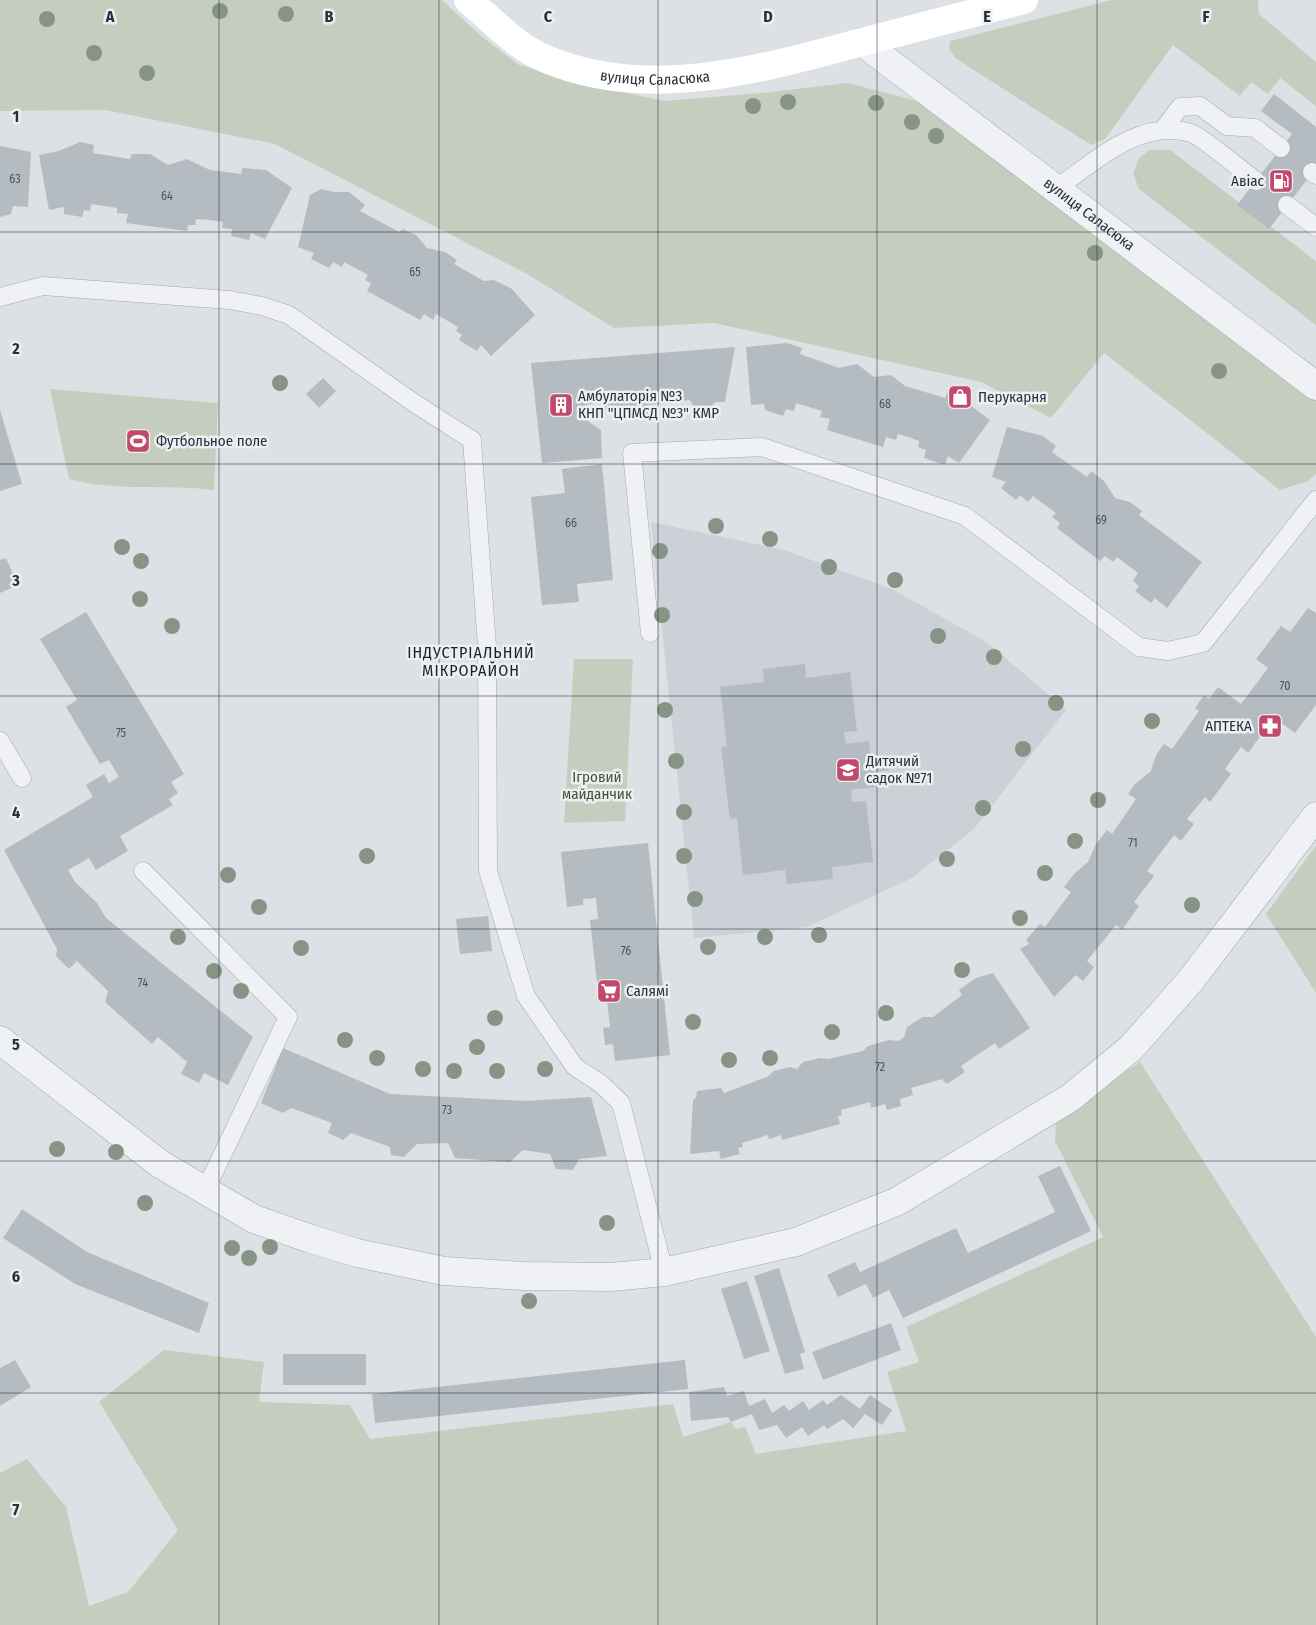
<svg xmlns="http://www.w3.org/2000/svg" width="1316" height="1625" font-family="'Fira Sans Condensed',sans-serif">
  <rect width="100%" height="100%" fill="#dde1e5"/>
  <path fill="#cbd1d6" d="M651 522 784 550 892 589 988 643 1066 710 974 829 912 878 807 927 694 938Z"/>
  <g fill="#c5cebe">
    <path d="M0 0H442L481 36 519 65 599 87 664 101 762 93 848 83 917 101 1316 395V474L1308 481 1280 490 1104 353 1051 418 981 382 714 323 614 328 529 275 275 144 105 110 0 111Z"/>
    <path d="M1112 0H1258L1259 14 1316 62V106L1280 78 1268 94 1251 82 1240 96 1173 45 1105 139 1091 145 955 58 949 48 950 41Z"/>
    <path d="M1150 150H1170L1316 261V325L1139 189 1133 173 1139 158Z"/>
    <path d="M50 389 218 403 214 490C166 484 116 492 69 479Z"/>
    <path d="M574 659H633L625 821 564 823Z"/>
    <path d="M1316 845V993L1266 914Z"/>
    <path d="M1140 1062 1316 1337V1625H0V1473L27 1459 66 1507 89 1606 128 1592 178 1530 99 1402 164 1350 264 1362 259 1402 350 1405 370 1439 673 1404 683 1437 731 1422 736 1429 745 1427 756 1454 906 1431 887 1372 919 1362 906 1327 1103 1237 1055 1141 1056 1118Z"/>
  </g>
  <g fill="#b4bbc1">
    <path d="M1274 94 1316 127V168L1269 229 1237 205 1292 134 1261 111Z"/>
    <path d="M80 142 94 145 93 153 130 159 132 154H150L168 165 187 159 210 170 241 174 242 168 266 170 292 188 265 239 251 233 249 240 231 236 232 229 222 228 223 222 210 220 196 219 195 225H188L187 231 126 223 128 214 117 213V208L91 204 90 211 84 210 82 217 64 214V207L49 210 39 155 59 151Z"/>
    <path d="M0 146 31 152 28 207 13 206 11 214 0 217Z"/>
    <path d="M321 189 334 192H349L365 205 360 211 399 232 403 229 416 235 427 248 445 252 457 260 454 264 484 281 494 280 512 289 535 315 491 356 481 345 477 351 459 340 462 335 456 331 458 327 436 314 433 320 424 314 420 320 367 291 371 283 365 280 368 275 344 262 342 267 333 262 329 268 311 259 314 253 298 247 310 195Z"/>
    <path d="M787 343 802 348 800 354 839 368 857 364 874 377 891 375 905 386 945 398 947 393 959 397 990 420 959 463 948 456 945 465 924 458 926 450 918 447 919 441 908 437 898 434 896 440 886 437 883 447 827 430 830 419 820 417 822 411 796 403 794 411 786 409 783 416 765 410 764 404 751 405 746 347Z"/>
    <path d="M735 347 725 402H715L711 408 695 409 690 400 648 405V414L623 417 619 407 605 410 601 402 587 405 589 422 601 430 602 458 542 463 531 363Z"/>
    <path d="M323 378 336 391 319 408 306 394Z"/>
    <path d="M0 410 22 484 0 491Z"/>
    <path d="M1007 427 1043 436 1056 446 1052 452 1087 477 1091 471 1104 481 1115 498 1130 502 1142 511 1139 515 1202 562 1167 608 1155 598 1151 603 1135 591 1139 586 1133 581 1138 573 1117 557 1113 562 1105 556 1100 561 1057 528 1060 523 1052 517 1056 513 1033 496 1028 502 1020 495 1016 500 1001 488 1006 482 992 477Z"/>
    <path d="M602 464 613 580 577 584 579 602 542 605 531 497 565 493 562 469Z"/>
    <path d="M6 558 18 585 0 593V560Z"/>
    <path d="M1308 608 1316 613V705L1295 733 1280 722 1264 731 1248 753 1241 747 1225 769 1231 774 1210 802 1205 797 1187 819 1194 824 1181 841 1174 835 1147 871 1154 876 1134 902 1139 906 1122 930 1116 925 1087 961 1094 967 1083 981 1076 975 1054 997 1020 949 1029 944 1026 940 1040 924 1045 927 1071 892 1064 887 1075 873 1088 862 1096 844 1107 830 1112 834 1136 799 1128 794 1135 784 1151 771 1156 755 1164 744 1172 749 1199 711 1195 708 1204 695 1209 699 1218 687 1241 704 1268 668 1256 659 1281 626 1290 632Z"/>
    <path d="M86 612 184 774 171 782 178 793 169 799 173 805 120 836 128 851 96 870 89 858 68 870 75 882 97 903 106 918 253 1037 228 1085 204 1073 199 1083 181 1074 187 1062 158 1037 152 1044 105 1002 108 991 77 961 69 969 56 956 57 949 4 850 93 797 86 785 104 774 109 783 119 777 109 760 100 764 66 707 77 700 40 639Z"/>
    <path d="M805 664 806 678 850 672 857 731 844 732 846 744 869 741 871 763 887 761 889 770 873 772 875 787 851 790 852 802 866 801 873 862 832 867 833 879 787 884 785 870 743 875 737 818 730 819 721 747 727 746 720 687 764 682 763 669Z"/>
    <path d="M648 843 670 1055 615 1061 613 1044 605 1045 603 1028 610 1027 605 982 597 983 590 920 598 919 596 898 583 899V905L567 907 561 852Z"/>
    <path d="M488 916 492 951 460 954 456 919Z"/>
    <path d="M993 973 1030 1028 999 1049 995 1043 961 1066 965 1072 947 1084 942 1079 911 1088 913 1095 900 1099 901 1106 887 1110 885 1104 871 1108 870 1102 841 1110 842 1115 838 1116 840 1124 782 1140 781 1135 769 1139 768 1135 742 1143 743 1147 738 1148 740 1154 721 1159 719 1151 690 1154 693 1100 696 1098 697 1091 721 1088 724 1093 767 1077 774 1071 790 1067 797 1069 803 1062 820 1058 828 1059 863 1051 868 1046 889 1040 899 1041 904 1037 907 1027 923 1017H933L962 995 959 990 976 978Z"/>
    <path d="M283 1048 390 1094 525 1101 591 1097 607 1156 579 1159 573 1170 556 1169 550 1154 523 1150 510 1162 455 1158 448 1143 417 1144 404 1157 391 1155 390 1147 351 1133 343 1140 328 1133 332 1123 291 1108 283 1113 261 1103Z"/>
    <path d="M1060 1166 1091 1231 903 1318 889 1290 873 1298 866 1284 838 1297 827 1275 855 1262 860 1272 956 1228 968 1253 1055 1212 1038 1176Z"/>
    <path d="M22 1209 87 1252 209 1303 199 1333 75 1284 3 1238Z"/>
    <path d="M779 1268 805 1352 800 1354 804 1369 785 1374 754 1276Z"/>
    <path d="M747 1281 770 1351 744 1359 721 1289Z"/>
    <path d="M891 1323 901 1350 823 1380 812 1352Z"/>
    <rect x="283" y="1354" width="83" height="31"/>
    <path d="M15 1360 31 1387 0 1406V1368Z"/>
    <path d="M685 1360 688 1389 375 1423 372 1394Z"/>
    <path d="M724 1387 727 1396 744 1391 749 1406 765 1399 772 1413 784 1405 789 1411 803 1401 809 1410 823 1400 827 1405 841 1395 860 1409 870 1395 892 1410 882 1425 865 1414 853 1428 843 1419 827 1429 824 1425 808 1436 802 1427 786 1438 777 1425 759 1430 752 1414 731 1422 728 1417 691 1421 689 1392Z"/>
  </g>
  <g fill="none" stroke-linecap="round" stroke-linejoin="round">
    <defs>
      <g id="service">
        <path d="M1163 130 1180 107 1200 106 1227 126 1255 128 1281 148"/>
        <path d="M1312 172 1316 175"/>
        <path d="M1057 188C1095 161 1141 118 1191 133 1201 136 1244 172 1256 181"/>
        <path d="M1287 205 1316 227"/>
        <path d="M0 297 43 286 229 300 262 306 289 315 414 403 472 440 487 646 488 871 526 996 575 1067 600 1083 621 1103 664 1272"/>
        <path d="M650 633 632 453 762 447 965 516 1139 647 1168 651 1203 643 1316 500"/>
        <path d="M0 741 22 778"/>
        <path d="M143 871 288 1017 205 1191"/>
      </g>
      <g id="minor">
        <path id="s1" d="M862 42 1316 386"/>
        <path d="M0 1040 160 1164 254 1219 311 1239 357 1253 444 1271 524 1276 611 1277 664 1272 796 1242 896 1202 1070 1098 1131 1048 1191 980 1316 816"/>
      </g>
    </defs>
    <use href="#service" stroke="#a3a9ae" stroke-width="19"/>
    <use href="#minor" stroke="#a3a9ae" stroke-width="29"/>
    <use href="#service" stroke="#eff1f4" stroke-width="18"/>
    <use href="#minor" stroke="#eff1f4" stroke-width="28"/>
    <path stroke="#fff" stroke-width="28" id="s2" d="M468 0C493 21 516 47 546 59 648 102 761 69 862 42 916 28 970 14 1024 0"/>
  </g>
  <g fill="#879485">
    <circle cx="220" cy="11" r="8"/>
    <circle cx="286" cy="14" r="8"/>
    <circle cx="47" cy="19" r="8"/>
    <circle cx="94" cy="53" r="8"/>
    <circle cx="147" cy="73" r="8"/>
    <circle cx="788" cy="102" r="8"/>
    <circle cx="876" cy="103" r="8"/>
    <circle cx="753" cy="106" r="8"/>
    <circle cx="912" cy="122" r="8"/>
    <circle cx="936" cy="136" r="8"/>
    <circle cx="1095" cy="253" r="8"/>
    <circle cx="1219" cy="371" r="8"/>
    <circle cx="280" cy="383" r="8"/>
    <circle cx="716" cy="526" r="8"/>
    <circle cx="770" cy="539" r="8"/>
    <circle cx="122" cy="547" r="8"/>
    <circle cx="660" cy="551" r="8"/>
    <circle cx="141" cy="561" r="8"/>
    <circle cx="829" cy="567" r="8"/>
    <circle cx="895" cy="580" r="8"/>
    <circle cx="140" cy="599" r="8"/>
    <circle cx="662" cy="615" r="8"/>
    <circle cx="172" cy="626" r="8"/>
    <circle cx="938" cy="636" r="8"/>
    <circle cx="994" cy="657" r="8"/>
    <circle cx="1056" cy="703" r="8"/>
    <circle cx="665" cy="710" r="8"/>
    <circle cx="1152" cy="721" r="8"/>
    <circle cx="1023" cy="749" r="8"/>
    <circle cx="676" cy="761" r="8"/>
    <circle cx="1098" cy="800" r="8"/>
    <circle cx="983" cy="808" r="8"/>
    <circle cx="684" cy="812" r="8"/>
    <circle cx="1075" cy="841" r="8"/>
    <circle cx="367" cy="856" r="8"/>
    <circle cx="684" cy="856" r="8"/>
    <circle cx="947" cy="859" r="8"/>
    <circle cx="1045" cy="873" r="8"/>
    <circle cx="228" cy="875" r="8"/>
    <circle cx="695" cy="899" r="8"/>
    <circle cx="1192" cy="905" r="8"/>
    <circle cx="259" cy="907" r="8"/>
    <circle cx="1020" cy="918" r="8"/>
    <circle cx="819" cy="935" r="8"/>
    <circle cx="178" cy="937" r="8"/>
    <circle cx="765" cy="937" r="8"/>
    <circle cx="708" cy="947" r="8"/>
    <circle cx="301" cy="948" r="8"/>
    <circle cx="962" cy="970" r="8"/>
    <circle cx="214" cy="971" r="8"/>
    <circle cx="241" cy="991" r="8"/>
    <circle cx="886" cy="1013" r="8"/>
    <circle cx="495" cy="1018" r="8"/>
    <circle cx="693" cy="1022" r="8"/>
    <circle cx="832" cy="1032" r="8"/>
    <circle cx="345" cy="1040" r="8"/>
    <circle cx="477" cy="1047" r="8"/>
    <circle cx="377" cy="1058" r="8"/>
    <circle cx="770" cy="1058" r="8"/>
    <circle cx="729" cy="1060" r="8"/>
    <circle cx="423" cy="1069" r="8"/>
    <circle cx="545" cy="1069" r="8"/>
    <circle cx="454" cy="1071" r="8"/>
    <circle cx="497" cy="1071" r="8"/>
    <circle cx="57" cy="1149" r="8"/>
    <circle cx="116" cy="1152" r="8"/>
    <circle cx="145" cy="1203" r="8"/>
    <circle cx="607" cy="1223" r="8"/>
    <circle cx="270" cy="1247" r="8"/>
    <circle cx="232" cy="1248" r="8"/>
    <circle cx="249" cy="1258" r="8"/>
    <circle cx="529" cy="1301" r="8"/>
  </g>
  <path fill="none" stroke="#28313a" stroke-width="1" stroke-opacity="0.55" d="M219 0V1625M439 0V1625M658 0V1625M877 0V1625M1097 0V1625M0 232H1316M0 464H1316M0 696H1316M0 929H1316M0 1161H1316M0 1393H1316"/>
  <defs>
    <symbol id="fuel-square" viewBox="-11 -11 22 22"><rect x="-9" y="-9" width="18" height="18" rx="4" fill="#c14a6c" stroke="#ecf0f3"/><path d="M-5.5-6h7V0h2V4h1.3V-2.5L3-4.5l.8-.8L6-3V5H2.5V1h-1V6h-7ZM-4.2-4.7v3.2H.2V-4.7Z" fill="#fff"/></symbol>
    <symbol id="shop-square" viewBox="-11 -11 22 22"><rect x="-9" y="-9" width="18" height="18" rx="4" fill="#c14a6c" stroke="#ecf0f3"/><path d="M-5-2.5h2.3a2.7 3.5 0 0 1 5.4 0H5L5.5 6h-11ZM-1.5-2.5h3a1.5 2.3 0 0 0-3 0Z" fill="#fff"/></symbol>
    <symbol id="building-square" viewBox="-11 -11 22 22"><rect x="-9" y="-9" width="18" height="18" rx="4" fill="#c14a6c" stroke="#ecf0f3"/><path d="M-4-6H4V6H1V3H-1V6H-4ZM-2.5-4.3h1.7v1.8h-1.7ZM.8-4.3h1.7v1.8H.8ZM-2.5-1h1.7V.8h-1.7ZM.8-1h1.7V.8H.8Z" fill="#fff"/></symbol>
    <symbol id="stadium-square" viewBox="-11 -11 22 22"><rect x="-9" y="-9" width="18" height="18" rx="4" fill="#c14a6c" stroke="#ecf0f3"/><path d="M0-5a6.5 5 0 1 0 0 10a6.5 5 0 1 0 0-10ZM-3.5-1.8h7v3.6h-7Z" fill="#fff"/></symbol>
    <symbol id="pharmacy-square" viewBox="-11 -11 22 22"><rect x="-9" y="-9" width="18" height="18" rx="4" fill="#c14a6c" stroke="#ecf0f3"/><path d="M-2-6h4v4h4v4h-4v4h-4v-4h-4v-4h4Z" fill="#fff"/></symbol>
    <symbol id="school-square" viewBox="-11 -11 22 22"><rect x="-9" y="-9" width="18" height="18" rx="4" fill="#c14a6c" stroke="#ecf0f3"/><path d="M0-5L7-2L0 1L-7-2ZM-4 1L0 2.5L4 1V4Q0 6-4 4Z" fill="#fff"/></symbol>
    <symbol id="supermarket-square" viewBox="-11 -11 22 22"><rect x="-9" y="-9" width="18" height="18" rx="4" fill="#c14a6c" stroke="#ecf0f3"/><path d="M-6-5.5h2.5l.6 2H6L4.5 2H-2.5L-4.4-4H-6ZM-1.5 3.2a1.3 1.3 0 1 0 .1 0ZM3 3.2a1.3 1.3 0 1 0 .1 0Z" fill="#fff"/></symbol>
  </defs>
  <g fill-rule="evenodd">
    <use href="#fuel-square" x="1267" y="167" width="28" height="28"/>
    <use href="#shop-square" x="946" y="383" width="28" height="28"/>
    <use href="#building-square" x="547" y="391" width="28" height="28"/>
    <use href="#stadium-square" x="124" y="427" width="28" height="28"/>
    <use href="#pharmacy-square" x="1256" y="712" width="28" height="28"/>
    <use href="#school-square" x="834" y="756" width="28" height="28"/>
    <use href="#supermarket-square" x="595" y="977" width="28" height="28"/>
  </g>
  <g text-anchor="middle" stroke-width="5" stroke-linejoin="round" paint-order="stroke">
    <g font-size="12" fill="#4b545c">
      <text x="15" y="183">63</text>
      <text x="167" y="200">64</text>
      <text x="415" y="276">65</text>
      <text x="885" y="408">68</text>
      <text x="1101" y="524">69</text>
      <text x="571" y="527">66</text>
      <text x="1285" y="690">70</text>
      <text x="121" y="737">75</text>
      <text x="1133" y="847">71</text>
      <text x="626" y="955">76</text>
      <text x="143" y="987">74</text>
      <text x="880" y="1071">72</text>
      <text x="447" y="1114">73</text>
    </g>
    <g font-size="15" fill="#28313a" stroke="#ecf0f3">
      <text dy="5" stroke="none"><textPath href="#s2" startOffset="210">вулиця Саласюка</textPath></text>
      <text dy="5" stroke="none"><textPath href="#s1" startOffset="285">вулиця Саласюка</textPath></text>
    </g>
    <g font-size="15" fill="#28313a" stroke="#ecf0f3" text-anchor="start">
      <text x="1264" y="186" text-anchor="end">Авіас</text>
      <text x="578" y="401">Амбулаторія №3<tspan x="578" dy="17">КНП "ЦПМСД №3" КМР</tspan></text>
      <text x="978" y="402">Перукарня</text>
      <text x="156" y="446">Футбольное поле</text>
      <text x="1252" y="731" text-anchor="end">АПТЕКА</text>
      <text x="866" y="766">Дитячий<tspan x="866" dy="17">садок №71</tspan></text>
      <text x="626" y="996">Салямі</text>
    </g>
    <g font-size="15" fill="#405536" stroke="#ecf0f3">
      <text x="597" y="782">Ігровий<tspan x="597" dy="17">майданчик</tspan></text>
    </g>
    <g font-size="16" letter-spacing="1" fill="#1a222b" stroke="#ecf0f3">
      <text x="471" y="658">ІНДУСТРІАЛЬНИЙ<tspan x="471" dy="18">МІКРОРАЙОН</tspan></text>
    </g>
  </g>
  <g font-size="16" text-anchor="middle" font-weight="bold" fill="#28313a" stroke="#ecf0f3" stroke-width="5" stroke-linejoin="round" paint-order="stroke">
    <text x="110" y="22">A</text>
    <text x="329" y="22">B</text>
    <text x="548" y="22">C</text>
    <text x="768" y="22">D</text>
    <text x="987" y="22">E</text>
    <text x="1206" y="22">F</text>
    <text x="16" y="122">1</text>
    <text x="16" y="354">2</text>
    <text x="16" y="586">3</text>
    <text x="16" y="818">4</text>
    <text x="16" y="1050">5</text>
    <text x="16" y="1282">6</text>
    <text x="16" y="1515">7</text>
  </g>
</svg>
